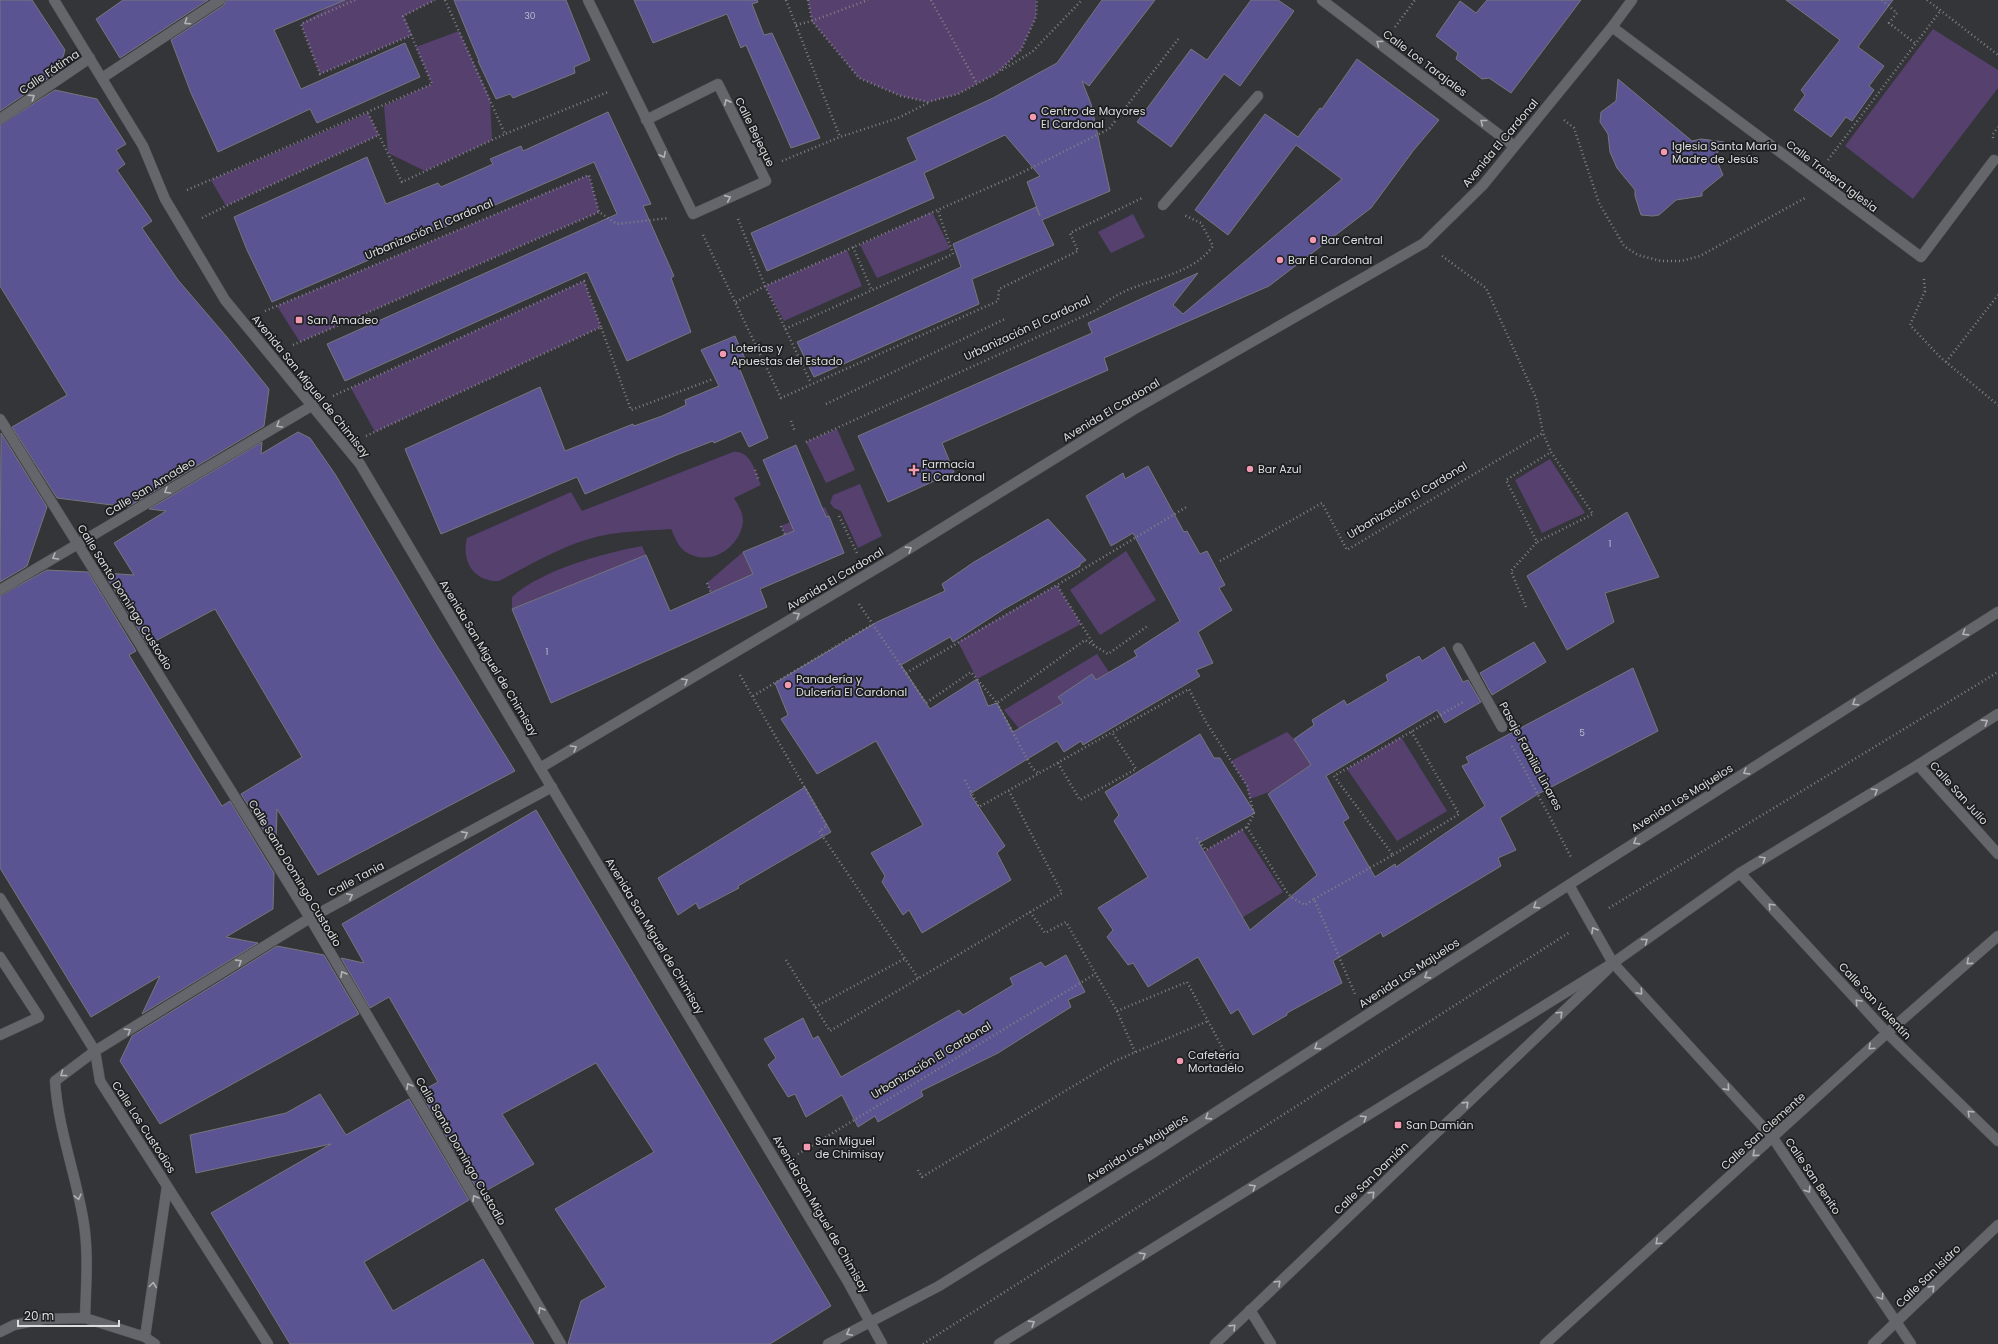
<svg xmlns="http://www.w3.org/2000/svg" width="1998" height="1344" font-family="Poppins,sans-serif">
  <rect width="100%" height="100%" fill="#343539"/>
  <g fill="#56406e">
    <path d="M341 0H435L404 16 412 35 320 74 301 24Z"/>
    <path d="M808 0H1036V17L1021 50 997 73 958 94 928 102 901 96 859 78 812 21Z"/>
    <path d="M1933 29 1998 70V88L1913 199 1845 146Z"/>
    <path d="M459 31 490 99 492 140 425 171 388 153 384 106 432 84 416 47Z"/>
    <path d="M368 113 379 135 226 206 211 180Z"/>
    <path d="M589 175 599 212 300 342 277 306Z"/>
    <path d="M932 212 950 248 877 278 860 245Z"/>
    <path d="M1133 214 1145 237 1111 253 1098 232Z"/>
    <path d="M847 250 862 286 784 321 765 286Z"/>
    <path d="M584 281 601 327 375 432 351 388Z"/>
    <path d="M837 429 855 470 826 483 806 442Z"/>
    <path d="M733 452C751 450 755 472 761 485L734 498C738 505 743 512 743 521 741 547 710 568 686 552 678 547 675 537 671 529 644 531 615 531 589 539 558 548 528 566 499 581 474 582 461 561 467 538L571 492 582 511Z"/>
    <path d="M1550 459 1585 513 1542 533 1515 480Z"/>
    <path d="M860 484 882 536 858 548 841 511 834 508 830 503 833 495Z"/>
    <path d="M825 507 829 516 785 535 781 526Z"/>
    <path d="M642 546 646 555 512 609V597C541 570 604 553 642 546Z"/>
    <path d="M1126 551 1156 600 1100 635 1070 590Z"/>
    <path d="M743 552 753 574 711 593 707 583Z"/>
    <path d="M1057 585 1081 624 977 679 958 642Z"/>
    <path d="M1097 654 1109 672 1096 680 1092 674 1058 697 1063 703 1021 731 1004 710Z"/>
    <path d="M1287 732 1294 739 1311 765 1275 790 1250 799 1247 786 1231 761Z"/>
    <path d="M1401 737 1447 811 1397 841 1347 769Z"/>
    <path d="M1242 829 1283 892 1237 921 1235 904 1217 874 1210 875 1198 855Z"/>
  </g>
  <g fill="#5a5592" stroke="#76767b">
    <path d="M0 0H32L65 50 59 71 0 111Z"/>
    <path d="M123 0H208L120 58 96 19Z"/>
    <path d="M226 0H345L274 30 301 89 405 43 420 77 317 123 310 109 218 152 191 93 171 40 224 5Z"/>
    <path d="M454 0H566L590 60 574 67 575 73 513 98 510 94 496 99 478 61H479Z"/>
    <path d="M634 0H757L758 2 752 4 764 35 772 33 820 138 791 148 746 45 741 48 727 14 653 43Z"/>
    <path d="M1102 0H1155L1089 86 1082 81 1091 104 1110 191 1042 220 1054 245 972 279 979 304 814 377 797 342 961 267 953 244 1036 207 1040 216 1027 182 1040 176 1005 135 924 173 934 198 767 271 751 233 917 160 907 138 993 98 1057 63Z"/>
    <path d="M1251 0H1278L1294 11 1240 86 1224 74 1171 147 1137 122 1191 49 1207 60Z"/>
    <path d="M1487 0H1581L1511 93 1489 78 1482 79 1456 59 1458 53 1436 36 1460 1 1476 13Z"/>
    <path d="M1786 0H1893L1858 47 1884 66 1869 86 1874 90 1852 121 1846 117 1831 137 1794 110 1805 95 1801 90 1840 40Z"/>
    <path d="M1357 59 1439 120 1413 151 1371 208 1269 286 1104 358 1108 370 942 443 954 472 888 502 858 436 1092 333 1088 323 1198 273 1173 305 1183 314 1342 179 1296 145 1228 235 1195 210 1265 114 1298 137 1320 108 1322 109Z"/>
    <path d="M1618 79 1692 141 1701 139 1724 142 1715 157 1723 175 1702 192V196L1676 200 1659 215 1653 216 1641 215 1635 196V190L1617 168 1610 152 1608 134 1600 122 1601 112 1616 101Z"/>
    <path d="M55 90 97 99 126 144 116 150 125 164 117 170 152 221 142 228 178 280 226 336 269 389 264 426 128 507 57 498 12 427 67 395 0 286V125Z"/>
    <path d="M608 112 651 204 643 206 674 276 671 278 691 332 627 361 587 272 345 381 327 344 617 214 594 162 272 302 247 250 234 217 367 157 386 204 438 183 441 187 493 164 490 159 521 146 523 151Z"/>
    <path d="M735 336 746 361 738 365 768 438 749 447 741 431 714 443 713 441 679 454 585 494 577 477 441 534 405 449 540 387 565 451 633 424 634 426 662 416 686 405 685 400 719 386 701 350Z"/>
    <path d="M298 432 310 438 335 474 432 638 515 771 318 875 277 809 276 850 241 794 302 757 215 609 148 645 104 573 134 575 114 543 166 511 149 509 262 442 261 454Z"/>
    <path d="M1 433 47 507 27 566 0 582Z"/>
    <path d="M796 445 826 517 829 516 844 553 760 589 767 607 551 703 512 609 646 555 670 611 753 574 743 552 794 531 763 460Z"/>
    <path d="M1148 466 1184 532 1187 531 1200 554 1207 551 1225 585 1219 588 1232 610 1198 632 1213 663 1196 670 1200 676 1083 745 1081 741 1064 752 1057 741 970 794 1005 846 997 853 1011 880 922 933 909 910 903 915 882 882 885 876 871 853 923 825 876 741 817 774 781 719 788 715 775 683 877 622 945 591 942 584 974 562 1048 519 1086 560 1080 564V566L1004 609 953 642 950 637 901 665 930 709 977 679 988 706 997 703 1013 732 1063 703 1058 697 1092 674 1096 680 1137 656 1134 651 1180 621 1133 533 1111 546 1086 496 1123 473 1125 479Z"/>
    <path d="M1627 512 1659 577 1605 593 1614 622 1567 650 1527 576Z"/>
    <path d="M47 570 88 572 136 651 129 655 222 806 230 801 274 873 273 909 226 937 258 943 142 1014 160 976 91 1017 0 868V596Z"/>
    <path d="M1534 642 1546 662 1492 695 1480 673Z"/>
    <path d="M1444 647 1463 682 1468 680 1481 702 1445 723 1437 710 1326 776 1349 818 1343 822 1375 877 1395 864 1396 867 1485 806 1462 766 1469 763 1466 757 1633 668 1658 731 1538 794 1500 818 1516 850 1498 858 1501 866 1383 937 1381 932 1333 961 1342 983 1287 1013V1015L1253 1035 1238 1009 1231 1014 1198 957 1148 987 1133 963 1128 965 1107 937 1113 930 1098 908 1148 877 1114 821 1119 815 1105 792 1200 734 1214 758H1220L1255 813 1199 843 1250 930 1317 875 1268 794 1311 765 1294 739 1314 725 1312 720 1344 700 1347 705 1388 681 1386 675 1419 656 1422 661Z"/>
    <path d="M805 787 831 832 738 886 739 888 699 909 696 903 678 915 658 878Z"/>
    <path d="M536 810 831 1306 770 1344H568L581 1301 606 1287 555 1209 654 1152 596 1063 502 1114 534 1164 480 1194 420 1092 438 1082 389 997 370 1008 341 958 364 963 342 924Z"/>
    <path d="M277 946 324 955 359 1014 160 1124 120 1061 132 1036Z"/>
    <path d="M1066 955 1085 992 1068 1000 1071 1007 998 1053 921 1091 923 1096 878 1122 875 1116 858 1127 842 1095 806 1117 795 1094 788 1097 768 1065 776 1058 764 1039 803 1018 813 1039 818 1036 841 1077 959 1010 963 1015 1013 985 1010 978 1041 962 1045 967Z"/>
    <path d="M320 1094 346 1135 409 1099 469 1200 364 1262 393 1311 483 1259 534 1344H290L211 1213 331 1144 196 1173 190 1135 286 1113Z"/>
  </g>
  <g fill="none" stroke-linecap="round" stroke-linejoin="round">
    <defs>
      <path id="service" d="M0 957 39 1017 0 1035"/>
      <path id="pedestrian" d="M1163 205 1258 96"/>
      <g id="minor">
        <path d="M588 0 693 214 766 181 718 84 646 120"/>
        <path d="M1322 0 1514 146"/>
        <path d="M1612 27 1921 257 1994 160"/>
        <path d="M102 78 220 0"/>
        <path d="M0 119 90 58"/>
        <path d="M0 419 310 918 561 1344"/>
        <path d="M0 590 313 405"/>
        <path d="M1458 648 1502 727"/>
        <path d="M1918 765 1998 854"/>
        <path d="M540 768 894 558 1133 410 1424 243 1483 185 1612 27 1632 0"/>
        <path d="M1740 873 1887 1033 1998 1141"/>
        <path d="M1569 885 1613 963 1773 1138 1911 1344"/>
        <path d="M0 898 95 1051 100 1081 268 1344"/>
        <path d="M1250 1310 1271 1344"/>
        <path d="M85 1318C86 1285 89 1251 83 1218 75 1172 58 1128 55 1081L95 1051 310 918 552 787"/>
        <path d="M145 1337 167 1186"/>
        <path d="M1215 1344 1608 969"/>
        <path d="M1545 1344 1887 1033 1998 936"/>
        <path d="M1873 1344 1998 1225"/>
      </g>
      <g id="tertiary">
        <path d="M54 0 143 146 165 199 225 300 360 464 540 768 848 1282 882 1344"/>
        <path d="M0 1332 14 1325 43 1319 85 1318 145 1337 155 1344"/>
        <path d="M828 1344 939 1286 1151 1154 1581 877 1998 612"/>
        <path d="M999 1344 1613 963 1740 873 1918 765 1998 714"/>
      </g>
    </defs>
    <use href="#service" stroke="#515355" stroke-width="11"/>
    <use href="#pedestrian" stroke="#515355" stroke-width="11"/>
    <use href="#minor" stroke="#515355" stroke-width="11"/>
    <use href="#tertiary" stroke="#515355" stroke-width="11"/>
    <g stroke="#808184" stroke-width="2.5" stroke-dasharray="1 3" stroke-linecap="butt">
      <path d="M355 0 301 24 320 74 412 35"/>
      <path d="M445 0 505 134 608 92"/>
      <path d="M786 0 840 137"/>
      <path d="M808 0 812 21 859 78 901 96 928 102 958 94 997 73 1021 50 1036 17 1037 0"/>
      <path d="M931 0 977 84"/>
      <path d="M1882 0 1897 13 1889 23 1916 44"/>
      <path d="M1927 0 1998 55"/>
      <path d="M796 25 812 21 868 0"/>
      <path d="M1395 27 1415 0"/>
      <path d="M1002 70 1032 52 1082 0"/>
      <path d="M368 113 402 182 505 134"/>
      <path d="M1564 120 1574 128 1599 203 1624 246 1638 255 1661 261H1681L1700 256 1805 198"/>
      <path d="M1993 138V134L1998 127"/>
      <path d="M1828 160 1941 10"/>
      <path d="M782 161 840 137 898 118 928 103"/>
      <path d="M187 190 432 84 403 16 435 0"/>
      <path d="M202 218 226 206 379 135"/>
      <path d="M738 219 765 286 811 383"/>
      <path d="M703 235 781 398 998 301 999 289 1078 251 1070 233 1142 198"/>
      <path d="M853 247 872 291"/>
      <path d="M1442 256 1486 288 1536 398 1543 433 1551 452"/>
      <path d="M1924 279 1925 291 1910 325 1941 358 1998 405"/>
      <path d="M736 302 765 286 1017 175 1109 129 1179 38"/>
      <path d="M265 311 589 175 599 212 617 224 669 218"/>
      <path d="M785 329 953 254 938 211"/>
      <path d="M293 345 599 212"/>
      <path d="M1946 362 1998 295"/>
      <path d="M333 396 584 281 601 327"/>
      <path d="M826 404 1005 319"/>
      <path d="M791 421 795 432"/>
      <path d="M366 436 601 327 631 410 713 379"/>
      <path d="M806 442 1097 310C1102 305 1108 300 1114 297 1145 278 1191 277 1213 246L1201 223 1184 215"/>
      <path d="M1551 452 1593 514 1537 542 1506 480Z"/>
      <path d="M755 470 759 481"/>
      <path d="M839 516 857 553"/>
      <path d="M781 526 785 535"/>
      <path d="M1220 561 1322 503 1347 550 1543 433"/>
      <path d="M707 583 711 593"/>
      <path d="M859 604 926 703 971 672 997 703 1085 640 1108 654 1149 625"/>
      <path d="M1526 607 1511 571 1537 542"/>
      <path d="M1094 645 1057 585 1188 506"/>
      <path d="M906 673 1057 585"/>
      <path d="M740 675 827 826 819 831 918 978"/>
      <path d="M753 696 873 624"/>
      <path d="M997 703 1032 768 1040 774"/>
      <path d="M1512 746 1571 857"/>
      <path d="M1058 763 1080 800 1136 769 1112 732"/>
      <path d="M965 780 979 807 1189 689 1206 722 1247 786 1254 814 1247 827 1286 891 1291 897 1305 905 1314 899 1355 994"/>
      <path d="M1197 838 1206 850 1247 827"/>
      <path d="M1393 855 1459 814 1411 731"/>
      <path d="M1314 899 1393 855 1334 776 1463 702"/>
      <path d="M1609 908 1998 672"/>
      <path d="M1030 912 1045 933 1066 922 1117 1011 1187 982 1236 1073"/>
      <path d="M786 960 830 1031 1062 893 1009 791"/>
      <path d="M815 1007 904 959"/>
      <path d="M1117 1011 1135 1052"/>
      <path d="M798 1154 1095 974"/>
      <path d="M918 1170 922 1177 1115 1061 1208 1021"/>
      <path d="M923 1344 1570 932"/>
    </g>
    <use href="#service" stroke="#64666b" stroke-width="10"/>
    <use href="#pedestrian" stroke="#64666b" stroke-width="10"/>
    <use href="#minor" stroke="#64666b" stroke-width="10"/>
    <use href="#tertiary" stroke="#64666b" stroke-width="10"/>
  </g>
  <defs><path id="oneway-chevron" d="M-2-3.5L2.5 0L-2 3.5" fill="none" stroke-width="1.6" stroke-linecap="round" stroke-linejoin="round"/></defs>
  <g stroke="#b2b3b6">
    <use href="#oneway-chevron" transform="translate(187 22) rotate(146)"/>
    <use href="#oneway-chevron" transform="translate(1379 43) rotate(-143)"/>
    <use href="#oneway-chevron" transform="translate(32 97) rotate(-34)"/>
    <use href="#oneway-chevron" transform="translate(727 102) rotate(-116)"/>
    <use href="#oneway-chevron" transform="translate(1483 122) rotate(-142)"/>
    <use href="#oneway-chevron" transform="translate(663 155) rotate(64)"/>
    <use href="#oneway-chevron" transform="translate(728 198) rotate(-24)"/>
    <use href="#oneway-chevron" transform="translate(279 425) rotate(149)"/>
    <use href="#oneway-chevron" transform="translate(167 491) rotate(149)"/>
    <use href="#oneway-chevron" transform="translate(909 549) rotate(-32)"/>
    <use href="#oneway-chevron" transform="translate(55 557) rotate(150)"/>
    <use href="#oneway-chevron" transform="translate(797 615) rotate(-31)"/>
    <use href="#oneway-chevron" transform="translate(1965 633) rotate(148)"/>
    <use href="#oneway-chevron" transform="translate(685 681) rotate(-31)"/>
    <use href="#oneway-chevron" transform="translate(1855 703) rotate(148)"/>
    <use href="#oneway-chevron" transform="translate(1985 722) rotate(-33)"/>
    <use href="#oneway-chevron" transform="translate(574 748) rotate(-31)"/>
    <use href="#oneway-chevron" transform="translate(1746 772) rotate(148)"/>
    <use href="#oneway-chevron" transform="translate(1875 791) rotate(-31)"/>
    <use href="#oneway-chevron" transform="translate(465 834) rotate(-28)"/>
    <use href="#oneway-chevron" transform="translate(1636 842) rotate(148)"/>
    <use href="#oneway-chevron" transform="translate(1763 859) rotate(-31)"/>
    <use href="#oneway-chevron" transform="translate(350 896) rotate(-28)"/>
    <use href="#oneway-chevron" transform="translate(1536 906) rotate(147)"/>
    <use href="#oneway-chevron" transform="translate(1771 906) rotate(-133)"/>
    <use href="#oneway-chevron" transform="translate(1594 930) rotate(-120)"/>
    <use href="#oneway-chevron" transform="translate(1645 941) rotate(-36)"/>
    <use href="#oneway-chevron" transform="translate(239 962) rotate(-32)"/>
    <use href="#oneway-chevron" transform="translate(1969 962) rotate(139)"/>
    <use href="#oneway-chevron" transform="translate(343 974) rotate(-120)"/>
    <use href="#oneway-chevron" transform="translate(1427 976) rotate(147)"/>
    <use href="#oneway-chevron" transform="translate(1640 992) rotate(48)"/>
    <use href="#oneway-chevron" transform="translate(1858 1002) rotate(-133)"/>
    <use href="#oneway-chevron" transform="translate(1560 1014) rotate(-44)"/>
    <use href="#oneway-chevron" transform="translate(128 1031) rotate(-32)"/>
    <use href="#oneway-chevron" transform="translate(1317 1047) rotate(147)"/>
    <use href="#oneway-chevron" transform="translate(1871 1047) rotate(137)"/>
    <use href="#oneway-chevron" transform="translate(63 1074) rotate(144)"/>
    <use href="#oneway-chevron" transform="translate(409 1086) rotate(-120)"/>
    <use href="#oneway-chevron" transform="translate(1727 1088) rotate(48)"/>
    <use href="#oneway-chevron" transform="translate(1466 1104) rotate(-44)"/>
    <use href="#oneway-chevron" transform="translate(1970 1113) rotate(-136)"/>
    <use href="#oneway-chevron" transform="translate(1208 1117) rotate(147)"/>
    <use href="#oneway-chevron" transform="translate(1364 1118) rotate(-32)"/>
    <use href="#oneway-chevron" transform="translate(1755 1154) rotate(138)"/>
    <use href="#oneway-chevron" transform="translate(1253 1187) rotate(-32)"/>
    <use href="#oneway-chevron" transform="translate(1808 1190) rotate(56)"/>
    <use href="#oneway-chevron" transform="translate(1372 1194) rotate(-44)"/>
    <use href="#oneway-chevron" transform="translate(78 1197) rotate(76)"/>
    <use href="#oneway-chevron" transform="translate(475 1198) rotate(-120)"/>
    <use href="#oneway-chevron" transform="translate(1658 1242) rotate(138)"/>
    <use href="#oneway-chevron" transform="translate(1143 1255) rotate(-32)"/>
    <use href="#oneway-chevron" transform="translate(1278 1283) rotate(-44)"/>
    <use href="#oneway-chevron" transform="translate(153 1285) rotate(-82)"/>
    <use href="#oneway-chevron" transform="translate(1932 1288) rotate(-44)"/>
    <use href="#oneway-chevron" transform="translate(1881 1297) rotate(56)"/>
    <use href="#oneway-chevron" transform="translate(541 1310) rotate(-120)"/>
    <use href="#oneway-chevron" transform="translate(1032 1323) rotate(-32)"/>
    <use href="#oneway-chevron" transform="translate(1233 1327) rotate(-44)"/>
    <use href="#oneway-chevron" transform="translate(849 1333) rotate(153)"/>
  </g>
  <g fill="#f19ab2" stroke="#1c1d1f" stroke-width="1.5">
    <circle cx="1033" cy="117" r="4"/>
    <circle cx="1664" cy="152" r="4"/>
    <circle cx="1313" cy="240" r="4"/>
    <circle cx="1280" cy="260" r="4"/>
    <rect x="295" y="316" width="8" height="8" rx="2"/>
    <circle cx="723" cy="354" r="4"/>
    <circle cx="1250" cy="469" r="4"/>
    <path d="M912 464h4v4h4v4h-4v4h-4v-4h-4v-4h4z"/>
    <circle cx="788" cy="685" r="4"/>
    <circle cx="1180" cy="1061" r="4"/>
    <rect x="1394" y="1121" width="8" height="8" rx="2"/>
    <rect x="803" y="1143" width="8" height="8" rx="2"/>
  </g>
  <g text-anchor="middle" stroke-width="3.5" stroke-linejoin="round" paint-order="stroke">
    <g font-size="9" fill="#bcbbcc">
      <text x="530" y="19">30</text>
      <text x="1610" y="547">1</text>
      <text x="547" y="655">1</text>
      <text x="1582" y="736">5</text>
    </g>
    <g font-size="11" fill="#dcdddf" stroke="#1c1d1f">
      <text transform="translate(1425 63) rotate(37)" y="4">Calle Los Tarajales</text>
      <text transform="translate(49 72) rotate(-34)" y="4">Calle Fátima</text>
      <text transform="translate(755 132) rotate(64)" y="4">Calle Bejeque</text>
      <text transform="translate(1500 143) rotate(-50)" y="4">Avenida El Cardonal</text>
      <text transform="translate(1832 176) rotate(37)" y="4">Calle Trasera Iglesia</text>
      <text transform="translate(429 229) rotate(-23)" y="4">Urbanización El Cardonal</text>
      <text transform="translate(1027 328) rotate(-25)" y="4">Urbanización El Cardonal</text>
      <text transform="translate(311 386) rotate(51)" y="4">Avenida San Miguel de Chimisay</text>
      <text transform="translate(1111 410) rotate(-31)" y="4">Avenida El Cardonal</text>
      <text transform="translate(150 487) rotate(-31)" y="4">Calle San Amadeo</text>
      <text transform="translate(1407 500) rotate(-31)" y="4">Urbanización El Cardonal</text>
      <text transform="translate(835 579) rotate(-31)" y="4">Avenida El Cardonal</text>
      <text transform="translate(125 597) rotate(58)" y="4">Calle Santo Domingo Custodio</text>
      <text transform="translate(489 658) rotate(59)" y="4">Avenida San Miguel de Chimisay</text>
      <text transform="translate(1531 756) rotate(62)" y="4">Pasaje Familia Linares</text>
      <text transform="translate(1959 793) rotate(48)" y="4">Calle San Julio</text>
      <text transform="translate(1682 798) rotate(-32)" y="4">Avenida Los Majuelos</text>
      <text transform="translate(295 873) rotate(59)" y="4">Calle Santo Domingo Custodio</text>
      <text transform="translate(356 879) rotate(-28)" y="4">Calle Tania</text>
      <text transform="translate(655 936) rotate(59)" y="4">Avenida San Miguel de Chimisay</text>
      <text transform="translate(1409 973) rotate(-33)" y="4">Avenida Los Majuelos</text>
      <text transform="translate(1875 1001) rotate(47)" y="4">Calle San Valentín</text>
      <text transform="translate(931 1060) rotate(-31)" y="4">Urbanización El Cardonal</text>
      <text transform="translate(144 1127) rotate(57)" y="4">Calle Los Custodios</text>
      <text transform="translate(1763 1131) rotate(-42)" y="4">Calle San Clemente</text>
      <text transform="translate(1137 1148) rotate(-32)" y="4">Avenida Los Majuelos</text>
      <text transform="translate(461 1151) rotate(60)" y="4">Calle Santo Domingo Custodio</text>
      <text transform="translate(1813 1176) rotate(56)" y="4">Calle San Benito</text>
      <text transform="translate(1371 1178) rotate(-44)" y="4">Calle San Damián</text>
      <text transform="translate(821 1214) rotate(60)" y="4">Avenida San Miguel de Chimisay</text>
      <text transform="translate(1928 1276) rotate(-44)" y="4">Calle San Isidro</text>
    </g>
    <g font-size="11" fill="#dcdddf" stroke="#1c1d1f" text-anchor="start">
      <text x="1041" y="115">Centro de Mayores<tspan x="1041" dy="13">El Cardonal</tspan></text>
      <text x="1672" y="150">Iglesia Santa María<tspan x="1672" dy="13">Madre de Jesús</tspan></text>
      <text x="1321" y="244">Bar Central</text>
      <text x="1288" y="264">Bar El Cardonal</text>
      <text x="307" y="324">San Amadeo</text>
      <text x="731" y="352">Loterías y<tspan x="731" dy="13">Apuestas del Estado</tspan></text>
      <text x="922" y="468">Farmacia<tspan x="922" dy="13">El Cardonal</tspan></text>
      <text x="1258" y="473">Bar Azul</text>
      <text x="796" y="683">Panadería y<tspan x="796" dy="13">Dulcería El Cardonal</tspan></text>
      <text x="1188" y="1059">Cafetería<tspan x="1188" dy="13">Mortadelo</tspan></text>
      <text x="1406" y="1129">San Damián</text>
      <text x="815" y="1145">San Miguel<tspan x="815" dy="13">de Chimisay</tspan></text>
    </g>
  </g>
  <path d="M18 1320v6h101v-6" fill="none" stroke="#dcdddf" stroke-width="2"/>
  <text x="24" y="1320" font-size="12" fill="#dcdddf" stroke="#1c1d1f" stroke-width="3" paint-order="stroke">20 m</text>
</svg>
